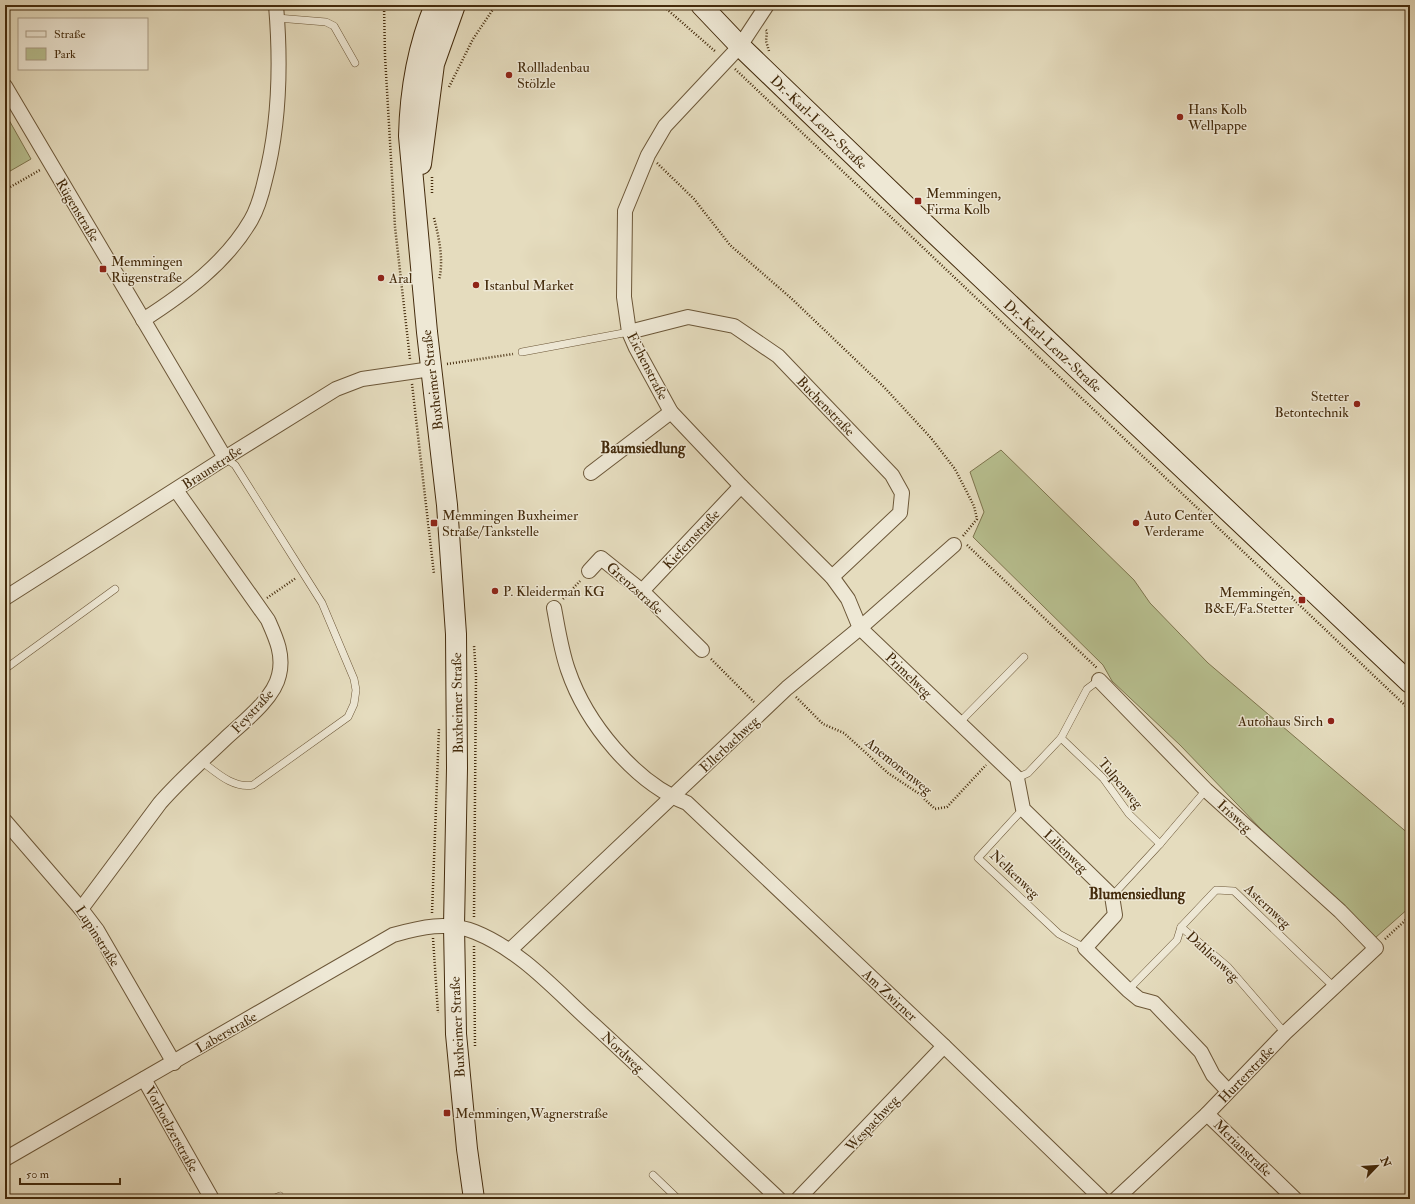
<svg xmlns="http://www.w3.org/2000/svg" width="1415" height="1204" font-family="'IM FELL Double Pica',serif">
  <rect width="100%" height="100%" fill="#e5dcbe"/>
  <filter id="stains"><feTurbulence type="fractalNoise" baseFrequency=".005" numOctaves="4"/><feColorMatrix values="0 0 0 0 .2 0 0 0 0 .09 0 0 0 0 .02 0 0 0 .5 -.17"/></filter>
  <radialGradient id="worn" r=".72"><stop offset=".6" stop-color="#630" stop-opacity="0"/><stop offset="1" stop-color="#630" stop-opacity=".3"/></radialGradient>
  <g fill="#b7bf8f" stroke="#7e754e">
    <path d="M5 113 31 159 5 174Z"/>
    <path d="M1001 450 1134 580 1150 603 1208 663 1410 835V907L1375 938 1261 829 1180 745 1112 681 1103 665 973 537 984 512 970 472Z"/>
  </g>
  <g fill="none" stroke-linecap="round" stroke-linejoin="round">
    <defs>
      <g id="lane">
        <path d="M277 18 326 22 334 26 355 63"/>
        <path d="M522 352 629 332"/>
        <path d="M5 669 115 589"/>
        <path d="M959 723 1024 657"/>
        <path d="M1061 738 1103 778 1129 814 1160 844 1206 790"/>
        <path d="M201 761C216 772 233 789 253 785L348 717 354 704 356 690 354 679 322 603 235 465 225 458"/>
        <path d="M1017 778 1028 773 1061 738 1087 689 1099 680"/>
        <path d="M1023 809 978 858 1059 934 1085 948"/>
        <path d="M1112 896 1160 844"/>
        <path d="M1181 927 1216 890 1234 891 1334 987"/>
        <path d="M1128 990 1177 940 1181 927 1228 967 1285 1033"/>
        <path d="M653 1175 678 1199"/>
        <path d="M273 1199 280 1196"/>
      </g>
      <g id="street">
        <path d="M767 5 740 46 665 126 648 155 625 211 624 297 629 332 636 348 671 412 741 486 832 577 848 599 860 628 1017 778 1023 809 1112 896 1115 915 1085 948 1128 990 1139 999 1154 1003 1201 1052 1213 1075 1228 1091"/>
        <path d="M5 86 225 458"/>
        <path d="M143 320C185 293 226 263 251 220 258 208 262 193 265 180 280 123 281 64 276 5"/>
        <path d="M629 332 688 317 734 326 778 356 892 475 902 493 900 513 832 577"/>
        <path d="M591 473 671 412"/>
        <path d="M589 571 601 558 642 591 702 650"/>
        <path d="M642 591 741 486"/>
        <path d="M5 598 225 458 336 389 362 379 431 369"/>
        <path d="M554 608C558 629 561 650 568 670 586 723 635 783 687 803L944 1046 1102 1199"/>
        <path d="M1099 680 1206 790 1340 911 1376 948 1285 1033 1207 1114 1116 1199"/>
        <path d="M5 821 81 909 97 930 174 1063"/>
        <path d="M81 909 160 803C180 780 203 760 225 739 242 723 274 699 279 675 284 655 276 638 268 620L176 490"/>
        <path d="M510 950 787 688 860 628 954 545"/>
        <path d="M144 1079 212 1199"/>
        <path d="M1207 1114 1295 1199"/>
        <path d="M5 1159 393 935C421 927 447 921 475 932 522 951 557 992 594 1025 656 1082 717 1141 779 1199"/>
        <path d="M798 1199 944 1046"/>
      </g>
      <g id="secondary">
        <path d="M435 5C418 46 410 92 409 136L427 332 447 505 456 634 457 768 454 926 456 1034 467 1149 474 1199"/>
        <path d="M701 5 740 46 933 232 1410 683"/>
        <path d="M421 164 434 64 455 5"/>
      </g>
    </defs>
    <use href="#lane" stroke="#6c5738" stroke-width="8"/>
    <use href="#street" stroke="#6c5738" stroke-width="16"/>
    <use href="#secondary" stroke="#442b0c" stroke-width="22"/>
    <g stroke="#442b0c" stroke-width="2.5" stroke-dasharray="1 2" stroke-linecap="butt">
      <path d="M384 5 385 56 395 227 410 359"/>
      <path d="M662 5 716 52"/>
      <path d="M766 30 767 31 766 41 769 51"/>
      <path d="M735 69 1410 710"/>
      <path d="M449 87 473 39 496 5"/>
      <path d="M657 163 694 199 730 245 792 299 884 387 931 438 955 469 974 506 977 519 963 536"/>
      <path d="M5 190 40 170"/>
      <path d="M432 193V176"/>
      <path d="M434 218C439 238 444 260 439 280"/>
      <path d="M447 364 513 354"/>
      <path d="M412 384 434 574"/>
      <path d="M967 545 1097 668"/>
      <path d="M267 598 296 578"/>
      <path d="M563 599 580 581"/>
      <path d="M711 659 754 702"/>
      <path d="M796 697 823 724 844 733 888 773 918 793 935 809 947 807 986 765"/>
      <path d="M432 913 439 728"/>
      <path d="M474 917 476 675 474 645"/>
      <path d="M433 938 438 1013"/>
      <path d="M1385 939 1410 916"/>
      <path d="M474 946 475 1047"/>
    </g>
    <use href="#lane" stroke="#eee8d5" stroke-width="7"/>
    <use href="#street" stroke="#eee8d5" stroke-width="14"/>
    <use href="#secondary" stroke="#eee8d5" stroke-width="20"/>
  </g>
  <g fill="#8f2418" stroke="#eee8d5" stroke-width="1.5">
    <circle cx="509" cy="75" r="4"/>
    <circle cx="1180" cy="117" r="4"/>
    <rect x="914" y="197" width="8" height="8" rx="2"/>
    <rect x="99" y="265" width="8" height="8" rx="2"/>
    <circle cx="381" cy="278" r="4"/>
    <circle cx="476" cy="285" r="4"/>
    <circle cx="1357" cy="404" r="4"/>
    <rect x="430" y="519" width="8" height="8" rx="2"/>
    <circle cx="1136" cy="523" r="4"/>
    <circle cx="495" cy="591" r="4"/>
    <rect x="1298" y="596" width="8" height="8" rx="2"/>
    <circle cx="1331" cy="721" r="4"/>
    <rect x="443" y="1109" width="8" height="8" rx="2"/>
  </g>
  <g text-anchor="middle" stroke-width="3" stroke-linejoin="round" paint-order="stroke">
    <g font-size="14" fill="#442b0c" stroke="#eee8d5" text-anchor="start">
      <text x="517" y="72">Rollladenbau<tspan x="517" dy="16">Stölzle</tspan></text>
      <text x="1188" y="114">Hans Kolb<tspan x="1188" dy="16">Wellpappe</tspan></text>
      <text x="926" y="198">Memmingen,<tspan x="926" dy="16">Firma Kolb</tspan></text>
      <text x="111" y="266">Memmingen<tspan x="111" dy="16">Rügenstraße</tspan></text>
      <text x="389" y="283">Aral</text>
      <text x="484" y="290">Istanbul Market</text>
      <text x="1349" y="401" text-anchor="end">Stetter<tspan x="1349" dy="16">Betontechnik</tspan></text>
      <text x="442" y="520">Memmingen Buxheimer<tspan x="442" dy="16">Straße/Tankstelle</tspan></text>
      <text x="1144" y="520">Auto Center<tspan x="1144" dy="16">Verderame</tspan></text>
      <text x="503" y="596">P. Kleiderman KG</text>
      <text x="1294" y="597" text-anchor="end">Memmingen,<tspan x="1294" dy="16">B&amp;E/Fa.Stetter</tspan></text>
      <text x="1323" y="726" text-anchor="end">Autohaus Sirch</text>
      <text x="455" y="1118">Memmingen,Wagnerstraße</text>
    </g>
    <g font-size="14" fill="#442b0c" stroke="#eee8d5">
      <text transform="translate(819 122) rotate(44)" y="5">Dr.-Karl-Lenz-Straße</text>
      <text transform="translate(78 210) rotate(59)" y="5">Rügenstraße</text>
      <text transform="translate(1053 346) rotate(43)" y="5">Dr.-Karl-Lenz-Straße</text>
      <text transform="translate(648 366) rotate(63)" y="5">Eichenstraße</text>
      <text transform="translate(432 380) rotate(-97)" y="5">Buxheimer Straße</text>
      <text transform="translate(826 406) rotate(46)" y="5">Buchenstraße</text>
      <text transform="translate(212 467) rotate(-33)" y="5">Braunstraße</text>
      <text transform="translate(691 539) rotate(-47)" y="5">Kiefernstraße</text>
      <text transform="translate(635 588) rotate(42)" y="5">Grenzstraße</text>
      <text transform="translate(909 675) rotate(44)" y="5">Primelweg</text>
      <text transform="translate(457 703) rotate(-91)" y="5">Buxheimer Straße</text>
      <text transform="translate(252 711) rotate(-47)" y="5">Feystraße</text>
      <text transform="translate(729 744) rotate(-43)" y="5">Ellerbachweg</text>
      <text transform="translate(899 766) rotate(39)" y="5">Anemonenweg</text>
      <text transform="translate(1121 783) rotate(50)" y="5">Tulpenweg</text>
      <text transform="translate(1235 816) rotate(42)" y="5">Irisweg</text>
      <text transform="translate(1066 851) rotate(44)" y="5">Lilienweg</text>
      <text transform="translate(1015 874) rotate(44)" y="5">Nelkenweg</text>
      <text transform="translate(1268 906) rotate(43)" y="5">Asternweg</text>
      <text transform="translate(98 936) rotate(57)" y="5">Lupinstraße</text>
      <text transform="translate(1213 956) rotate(43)" y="5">Dahlienweg</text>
      <text transform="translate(890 995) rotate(43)" y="5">Am Zwirner</text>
      <text transform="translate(457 1027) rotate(-93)" y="5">Buxheimer Straße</text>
      <text transform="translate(226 1032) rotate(-30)" y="5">Laberstraße</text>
      <text transform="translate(623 1052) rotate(43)" y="5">Nordweg</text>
      <text transform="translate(1246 1074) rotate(-46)" y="5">Hurterstraße</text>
      <text transform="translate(872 1123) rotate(-47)" y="5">Wespachweg</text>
      <text transform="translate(172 1129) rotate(61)" y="5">Vorhoelzerstraße</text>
      <text transform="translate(1243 1148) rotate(44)" y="5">Merianstraße</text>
    </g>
    <g font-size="15" font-weight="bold" fill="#442b0c" stroke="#eee8d5">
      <text x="643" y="453">Baumsiedlung</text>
      <text x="1137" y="899">Blumensiedlung</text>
    </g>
  </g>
  <rect width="1415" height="1204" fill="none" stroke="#e5dcbe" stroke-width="20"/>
  <rect x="6" y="6" width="1403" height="1192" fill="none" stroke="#442b0c" stroke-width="2"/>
  <rect x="10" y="10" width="1395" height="1184" fill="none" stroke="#442b0c"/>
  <rect x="18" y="18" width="130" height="52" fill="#eee8d5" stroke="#aa9c85"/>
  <rect x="26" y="31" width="20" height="6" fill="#eee8d5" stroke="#aa9c85"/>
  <text x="54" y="38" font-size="12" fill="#442b0c">Straße</text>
  <rect x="26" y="48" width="20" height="12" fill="#b7bf8f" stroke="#aa9c85"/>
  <text x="54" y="58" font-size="12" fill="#442b0c">Park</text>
  <g transform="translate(1377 1166) rotate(65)" stroke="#eee8d5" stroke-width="3" paint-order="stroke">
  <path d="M0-3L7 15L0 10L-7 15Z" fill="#442b0c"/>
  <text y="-6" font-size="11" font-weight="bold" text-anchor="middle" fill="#442b0c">N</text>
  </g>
  <path d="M20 1178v6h100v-6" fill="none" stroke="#442b0c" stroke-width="2"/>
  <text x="26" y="1178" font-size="12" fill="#442b0c" stroke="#eee8d5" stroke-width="3" paint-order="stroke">50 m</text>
  <rect width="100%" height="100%" filter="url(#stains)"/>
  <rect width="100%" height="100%" fill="url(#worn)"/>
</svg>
